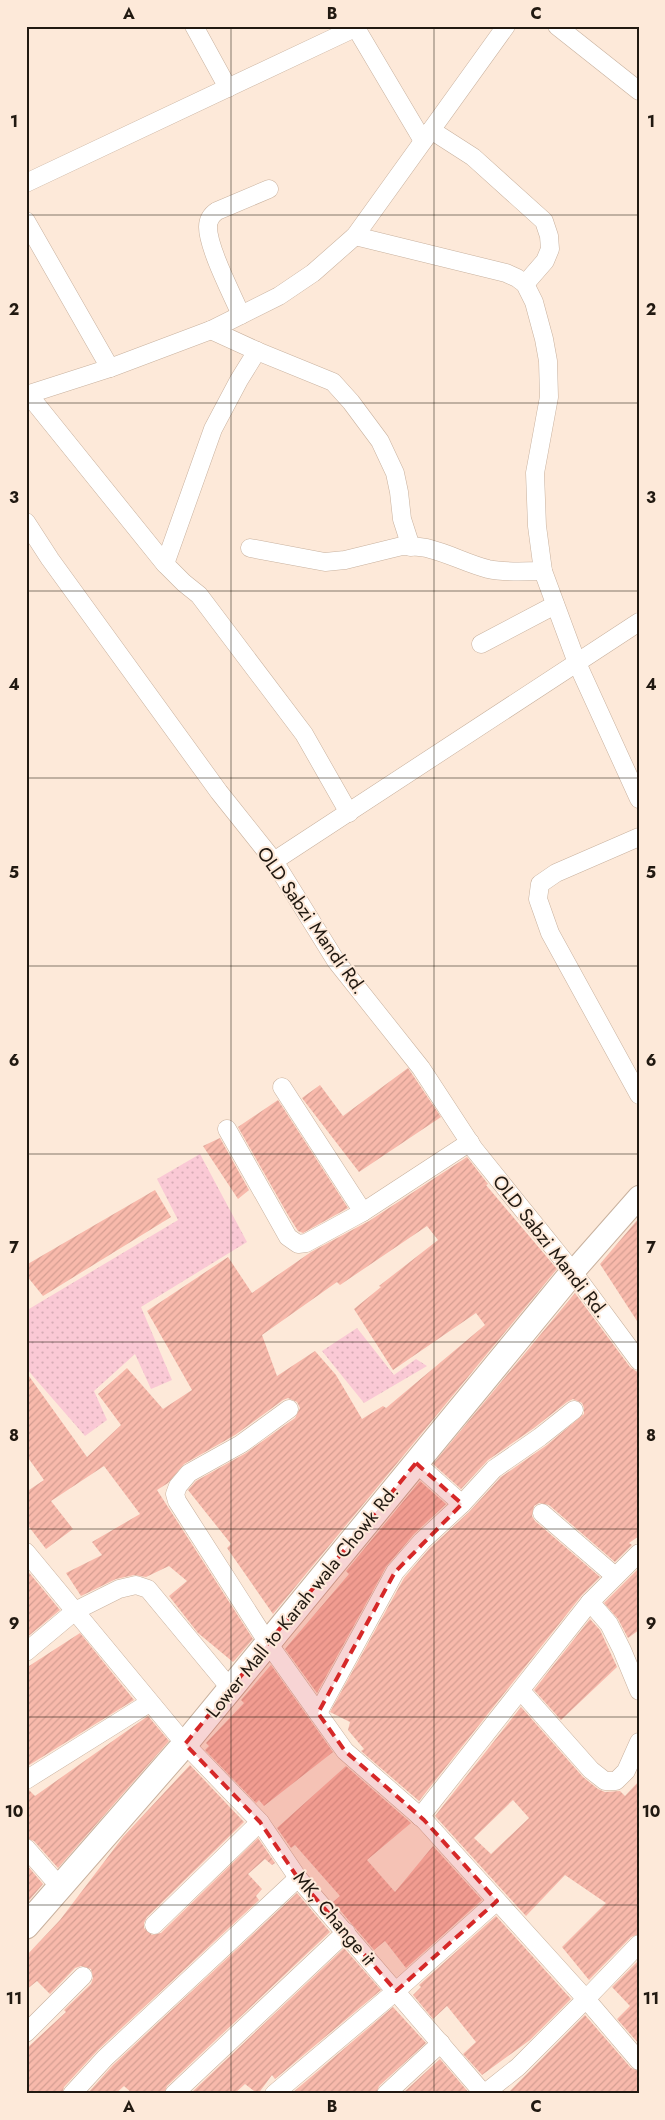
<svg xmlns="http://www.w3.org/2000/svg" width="665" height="2120" font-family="Jost,sans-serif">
  <defs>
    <pattern id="grass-dots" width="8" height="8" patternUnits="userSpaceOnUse" patternTransform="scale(1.25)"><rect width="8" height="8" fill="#fac9d5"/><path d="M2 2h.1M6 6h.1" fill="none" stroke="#d6acb6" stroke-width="1.8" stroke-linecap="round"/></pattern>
    <pattern id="building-hatch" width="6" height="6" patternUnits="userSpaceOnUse" patternTransform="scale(1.25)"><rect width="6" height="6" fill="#f8b9ab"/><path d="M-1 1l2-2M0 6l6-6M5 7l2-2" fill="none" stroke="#d49e92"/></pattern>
  </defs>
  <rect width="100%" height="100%" fill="#fde9d9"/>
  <g fill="url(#grass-dots)">
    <path d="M200 1154 247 1242 141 1307 172 1380 151 1389 135 1354 94 1391 107 1420 85 1436 26 1368V1305L29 1309 178 1220 157 1179Z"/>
    <path d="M357 1328 394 1375 416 1359 427 1366 364 1403 322 1351Z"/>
  </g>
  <g fill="url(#building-hatch)" fill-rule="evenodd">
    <path d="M408 1068 441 1117 359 1172 302 1098 320 1085 343 1116Z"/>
    <path d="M278 1100 348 1208 303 1233 298 1231 288 1215 238 1127Z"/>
    <path d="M220 1138 249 1190 238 1199 203 1146Z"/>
    <path d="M467 1157 488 1184 486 1185 557 1269 273 1614 227 1548 231 1544 188 1490 196 1481 246 1453 295 1418 300 1408 297 1402 288 1398 283 1400 235 1435 184 1464 168 1483 157 1490 253 1639 235 1660 233 1662 198 1633 169 1596 187 1581 169 1566 146 1577 134 1575 116 1579 81 1596 66 1573 102 1555 92 1542 140 1514 104 1466 51 1501 73 1529 46 1549 26 1523V1492L44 1480 26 1455V1372L87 1457 121 1425 98 1394 127 1368 163 1409 192 1390 147 1311 228 1257 252 1293 311 1252 369 1221ZM427 1226 438 1240 379 1286 381 1287 354 1309 393 1370 476 1313 485 1325 386 1408 383 1406 362 1419 336 1375 315 1351 277 1376 262 1335 337 1282 340 1285Z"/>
    <path d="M155 1190 171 1217 43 1296 26 1275V1265Z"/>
    <path d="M639 1218V1324L600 1264Z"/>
    <path d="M575 1293 630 1367 639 1373V1536L629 1543 632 1545 615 1562 549 1505 539 1503 534 1506 532 1516 535 1521 600 1577 582 1595 419 1801 361 1751 364 1749 348 1730 350 1722 330 1712 404 1578 430 1548 469 1512 501 1477 547 1445 584 1414V1408L582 1403 573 1399 567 1402 534 1428 488 1460 461 1489 433 1464Z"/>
    <path d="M420 1481 446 1504 414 1534 386 1567 317 1693 285 1649 349 1574 346 1571Z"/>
    <path d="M639 1568V1630L628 1638 618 1619 604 1603Z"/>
    <path d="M26 1569 60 1610 26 1638Z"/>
    <path d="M590 1619 600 1630 617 1667 561 1720 534 1690Z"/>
    <path d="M80 1633 134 1700 26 1767V1668Z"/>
    <path d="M271 1665 333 1752 264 1806 259 1800 256 1803 205 1750 209 1746 206 1743 244 1703 241 1700Z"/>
    <path d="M521 1707 583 1777 598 1789 605 1792 620 1791 625 1796 639 1781V1934L631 1937 589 1980 562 1947 606 1903 565 1875 526 1916 435 1816ZM513 1800 529 1818 491 1854 474 1838Z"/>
    <path d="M148 1716 169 1741 58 1868 34 1841 26 1838V1791L29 1790 35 1796Z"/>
    <path d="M190 1765 244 1822 147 1917 144 1923V1928L152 1935 161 1933 258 1838 275 1863 272 1865 265 1859 248 1874 262 1889 256 1896 259 1900 98 2050 64 2087 62 2094H26V2049L66 2012 64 2010 91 1984 93 1978 91 1969 81 1966 75 1968 50 1994 37 1981 26 1990V1956L60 1920 123 1837Z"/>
    <path d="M346 1766 411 1823 367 1860 395 1892 433 1846 482 1900 406 1968 385 1941 374 1950 333 1902 340 1896 295 1845 291 1848 277 1828Z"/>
    <path d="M26 1864 43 1884 26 1904Z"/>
    <path d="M297 1893 330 1932 167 2086 164 2094H133L124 2086 115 2094H87L113 2065Z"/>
    <path d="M496 1916 571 1999 530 2040 482 2075 463 2054 476 2042 447 2006 433 2019 413 1995 421 1987 419 1985Z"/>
    <path d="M344 1948 381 1990 275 2079 272 2075 258 2094 245 2084 234 2094H190Z"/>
    <path d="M639 1960V2044L617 2019 630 2006 612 1987Z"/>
    <path d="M393 2007 426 2043 379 2086 376 2094H291Z"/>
    <path d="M585 2015 631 2068 639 2071V2094H507Z"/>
    <path d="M440 2059 470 2094H402Z"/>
  </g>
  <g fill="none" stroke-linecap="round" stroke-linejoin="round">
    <defs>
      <g id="minor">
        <path d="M194 26 228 88"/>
        <path d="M557 26 639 91"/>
        <path d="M356 28 423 141"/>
        <path d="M431 130 473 157 544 221 549 236 550 249 545 261 525 284"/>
        <path d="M26 183 359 26"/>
        <path d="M26 221 110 368"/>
        <path d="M355 236 506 273 517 278 525 284 534 302 544 339 548 361 549 397 535 473 537 526 543 571 577 663 639 799"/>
        <path d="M241 315C232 294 208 248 208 227 208 220 211 215 217 211L269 189"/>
        <path d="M211 330 257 351 333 382 351 402 380 441 395 473 399 492 402 519 411 547"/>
        <path d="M28 394 165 564 184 583 199 595 304 734 349 813"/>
        <path d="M26 395 110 368 211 330 279 296 313 273 355 236 506 26"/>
        <path d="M26 522 50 559 219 792 274 861 336 961 421 1068 474 1149 573 1272 639 1361"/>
        <path d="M250 548 325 562 345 560 402 546C411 547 421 546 430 549 450 554 468 564 488 569 506 573 525 571 543 571"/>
        <path d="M165 564 213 429 239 380 257 351"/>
        <path d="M481 644 555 605"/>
        <path d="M639 837 556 873 540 884 538 899 550 933 639 1095"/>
        <path d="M274 861 639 622"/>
        <path d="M282 1087 363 1212"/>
        <path d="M227 1129 288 1237 298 1244 306 1243 363 1212 470 1142"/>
        <path d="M289 1409 241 1444 189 1473 178 1486 175 1494 177 1501 268 1643 345 1751 424 1820 586 1999 639 1944"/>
        <path d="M416 1463 462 1504"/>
        <path d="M542 1513 615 1576"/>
        <path d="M26 1552 185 1744 260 1822 298 1878 484 2094"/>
        <path d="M590 1602 609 1624 622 1650 639 1691"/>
        <path d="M26 1652 75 1611 119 1589 136 1585 148 1589 230 1688"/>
        <path d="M521 1691 591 1770 605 1781H616L626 1771 639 1742"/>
        <path d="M318 1713 395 1572 422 1541 462 1504 494 1469 540 1437 574 1410"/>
        <path d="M26 1780 149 1703"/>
        <path d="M420 1817 590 1602 639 1553"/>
        <path d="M26 1848 60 1887"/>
        <path d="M154 1925 260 1822"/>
        <path d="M26 2033 83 1976"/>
        <path d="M72 2094 105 2058 298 1878"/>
        <path d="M174 2094 346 1932"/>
        <path d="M274 2094 396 1991 497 1901"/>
        <path d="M386 2094 441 2043"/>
        <path d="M484 2094 518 2067 586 1999 639 2061"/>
      </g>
      <path id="tertiary" d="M573 1272 639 1197"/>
      <path id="secondary" d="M26 1926 185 1744 573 1272"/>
    </defs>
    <use href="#minor" stroke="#c8b19e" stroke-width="19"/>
    <use href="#tertiary" stroke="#c8b19e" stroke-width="24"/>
    <use href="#secondary" stroke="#c8b19e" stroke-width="27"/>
    <use href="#minor" stroke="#fff" stroke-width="18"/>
    <use href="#tertiary" stroke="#fff" stroke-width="22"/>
    <use href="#secondary" stroke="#fff" stroke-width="25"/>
  </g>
  <path fill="#d62828" fill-opacity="0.2" stroke="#d62828" stroke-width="4" stroke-dasharray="10 6" stroke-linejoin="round" d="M416 1463 462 1504 395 1572 318 1713 345 1751 424 1820 497 1901 396 1991 298 1878 260 1822 185 1744Z"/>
  <path fill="none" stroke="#211911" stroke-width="1" stroke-opacity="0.55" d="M231 26V2094M434 26V2094M26 215H639M26 403H639M26 591H639M26 778H639M26 966H639M26 1154H639M26 1342H639M26 1529H639M26 1717H639M26 1905H639"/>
  <g text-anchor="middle" stroke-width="4" stroke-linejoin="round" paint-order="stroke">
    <g font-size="19" fill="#211911" stroke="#fde9d9">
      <text transform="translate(312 920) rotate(55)" y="7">OLD Sabzi Mandi Rd.</text>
      <text transform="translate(551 1246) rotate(52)" y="7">OLD Sabzi Mandi Rd.</text>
      <text transform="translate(302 1601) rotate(-51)" y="7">Lower Mall to Karah wala Chowk Rd.</text>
      <text transform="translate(335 1918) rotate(50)" y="7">MK, Change it</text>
    </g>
  </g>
  <rect width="665" height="2120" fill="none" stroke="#fde9d9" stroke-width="55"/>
  <rect x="28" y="28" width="610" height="2064" fill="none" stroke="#211911" stroke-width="2"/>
  <g font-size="16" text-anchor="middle" font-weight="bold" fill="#211911">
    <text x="129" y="19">A</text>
    <text x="332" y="19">B</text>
    <text x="536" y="19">C</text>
    <text x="14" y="127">1</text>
    <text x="651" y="127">1</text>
    <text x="14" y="315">2</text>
    <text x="651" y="315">2</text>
    <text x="14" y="503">3</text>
    <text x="651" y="503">3</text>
    <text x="14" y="690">4</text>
    <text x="651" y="690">4</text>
    <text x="14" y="878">5</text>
    <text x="651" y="878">5</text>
    <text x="14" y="1066">6</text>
    <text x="651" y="1066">6</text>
    <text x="14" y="1253">7</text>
    <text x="651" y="1253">7</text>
    <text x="14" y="1441">8</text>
    <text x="651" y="1441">8</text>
    <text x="14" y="1629">9</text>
    <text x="651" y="1629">9</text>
    <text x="14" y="1817">10</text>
    <text x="651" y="1817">10</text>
    <text x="14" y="2004">11</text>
    <text x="651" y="2004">11</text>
    <text x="129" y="2112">A</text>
    <text x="332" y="2112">B</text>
    <text x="536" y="2112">C</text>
  </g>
</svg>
